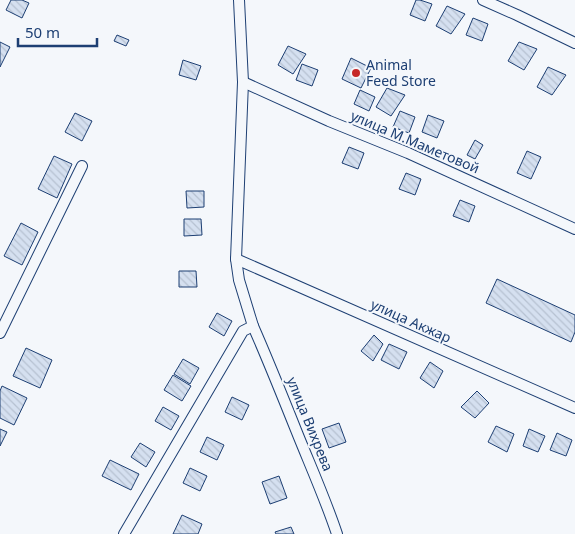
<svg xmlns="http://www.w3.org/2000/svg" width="575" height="534" font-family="'Noto Sans',sans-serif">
  <defs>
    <pattern id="building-back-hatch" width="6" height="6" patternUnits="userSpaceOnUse" patternTransform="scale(1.25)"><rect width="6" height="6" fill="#d5e0f0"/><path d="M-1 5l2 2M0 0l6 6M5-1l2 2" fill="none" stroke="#b6c1d1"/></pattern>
  </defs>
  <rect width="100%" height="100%" fill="#f4f7fb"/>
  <g fill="url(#building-back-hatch)" stroke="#1d3f73">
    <path d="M11 0H22L29 3 22 18 6 10Z"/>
    <path d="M416 0H420L432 4 425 21 410 15Z"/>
    <path d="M447 6 465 14 451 34 436 26Z"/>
    <path d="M473 18 488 24 482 41 466 35Z"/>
    <path d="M117 35 129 40 126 46 114 41Z"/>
    <path d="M0 42 10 47 0 67Z"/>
    <path d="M519 42 537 49 524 70 508 61Z"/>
    <path d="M288 46 306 54 293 74 278 65Z"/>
    <path d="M351 58 371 68 361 88 342 79Z"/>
    <path d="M183 60 201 66 196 80 179 75Z"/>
    <path d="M302 64 318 70 312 86 296 80Z"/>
    <path d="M548 67 566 75 552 95 537 87Z"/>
    <path d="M387 88 405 95 391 116 376 107Z"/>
    <path d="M360 90 375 97 369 111 354 104Z"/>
    <path d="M400 111 415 117 409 133 393 127Z"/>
    <path d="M75 113 92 121 82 141 65 132Z"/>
    <path d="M428 115 444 121 437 138 422 132Z"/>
    <path d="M475 140 483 145 475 159 467 155Z"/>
    <path d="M349 147 364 153 358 169 342 163Z"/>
    <path d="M527 151 541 157 531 179 517 173Z"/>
    <path d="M54 156 72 164 57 198 38 189Z"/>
    <path d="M406 173 421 179 415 195 399 189Z"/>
    <path d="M186 191H204V207L187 208Z"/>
    <path d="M460 200 475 206 469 222 453 216Z"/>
    <path d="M184 219H201L202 235 184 236Z"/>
    <path d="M21 223 38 232 22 265 4 256Z"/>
    <path d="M179 271H196L197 287H179Z"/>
    <path d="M497 279 575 315V332L571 342 486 303Z"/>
    <path d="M217 313 232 321 224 336 209 327Z"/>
    <path d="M374 335 383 344 373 361 361 351Z"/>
    <path d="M389 344 407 352 399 369 381 360Z"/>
    <path d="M26 348 52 360 40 388 13 376Z"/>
    <path d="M183 359 199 368 190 384 174 374Z"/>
    <path d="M430 362 443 371 434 388 420 378Z"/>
    <path d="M173 375 191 386 182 401 164 390Z"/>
    <path d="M2 386 27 398 14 425 0 418V391Z"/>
    <path d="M477 391 489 403 475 418 461 407Z"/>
    <path d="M232 397 249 405 242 420 225 412Z"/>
    <path d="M163 407 179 416 171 430 155 421Z"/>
    <path d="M339 423 346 442 329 448 322 429Z"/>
    <path d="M496 426 514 434 507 452 488 442Z"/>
    <path d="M0 429 7 432 0 446Z"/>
    <path d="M529 429 545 436 538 452 523 446Z"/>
    <path d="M557 433 572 440 566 456 550 450Z"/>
    <path d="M207 437 224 445 217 460 200 452Z"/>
    <path d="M140 443 155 452 146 467 131 457Z"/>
    <path d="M110 460 139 474 131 490 102 476Z"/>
    <path d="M190 468 207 476 200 491 183 483Z"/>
    <path d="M279 476 287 498 270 504 262 482Z"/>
    <path d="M182 515 202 524 198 534H173Z"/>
    <path d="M291 527 294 534H276L275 532Z"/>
  </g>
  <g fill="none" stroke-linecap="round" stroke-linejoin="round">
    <defs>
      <g id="minor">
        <path d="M483 0 517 15 575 43"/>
        <path d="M243 82 329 121 408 153 575 229"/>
        <path d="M236 259 575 408"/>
        <path d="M253 326C268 360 282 395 296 430 310 465 325 498 337 534"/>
        <path d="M0 333 82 166"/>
        <path d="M124 534 243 331 253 326 239 280 236 259 243 82 239 0"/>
      </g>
    </defs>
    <use href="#minor" stroke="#1d3f73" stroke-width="12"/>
    <use href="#minor" stroke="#f4f7fb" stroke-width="10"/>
  </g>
  <circle fill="#c62828" stroke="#f4f7fb" stroke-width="2" cx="356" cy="73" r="5"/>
  <g text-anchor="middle" stroke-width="4" stroke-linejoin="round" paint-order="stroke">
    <g font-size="14" fill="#1d3f73" stroke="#f4f7fb" text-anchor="start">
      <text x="366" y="70">Animal<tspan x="366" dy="16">Feed Store</tspan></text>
    </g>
    <g font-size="14" fill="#1d3f73" stroke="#f4f7fb">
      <text transform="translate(415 142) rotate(23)" y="5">улица М.Маметовой</text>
      <text transform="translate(411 321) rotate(24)" y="5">улица Акжар</text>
      <text transform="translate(310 424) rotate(68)" y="5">улица Вихрева</text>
    </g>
  </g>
  <path d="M18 38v8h79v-8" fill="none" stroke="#1d3f73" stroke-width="2.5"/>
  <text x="25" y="38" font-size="15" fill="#1d3f73" stroke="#f4f7fb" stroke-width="4" paint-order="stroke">50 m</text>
</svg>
